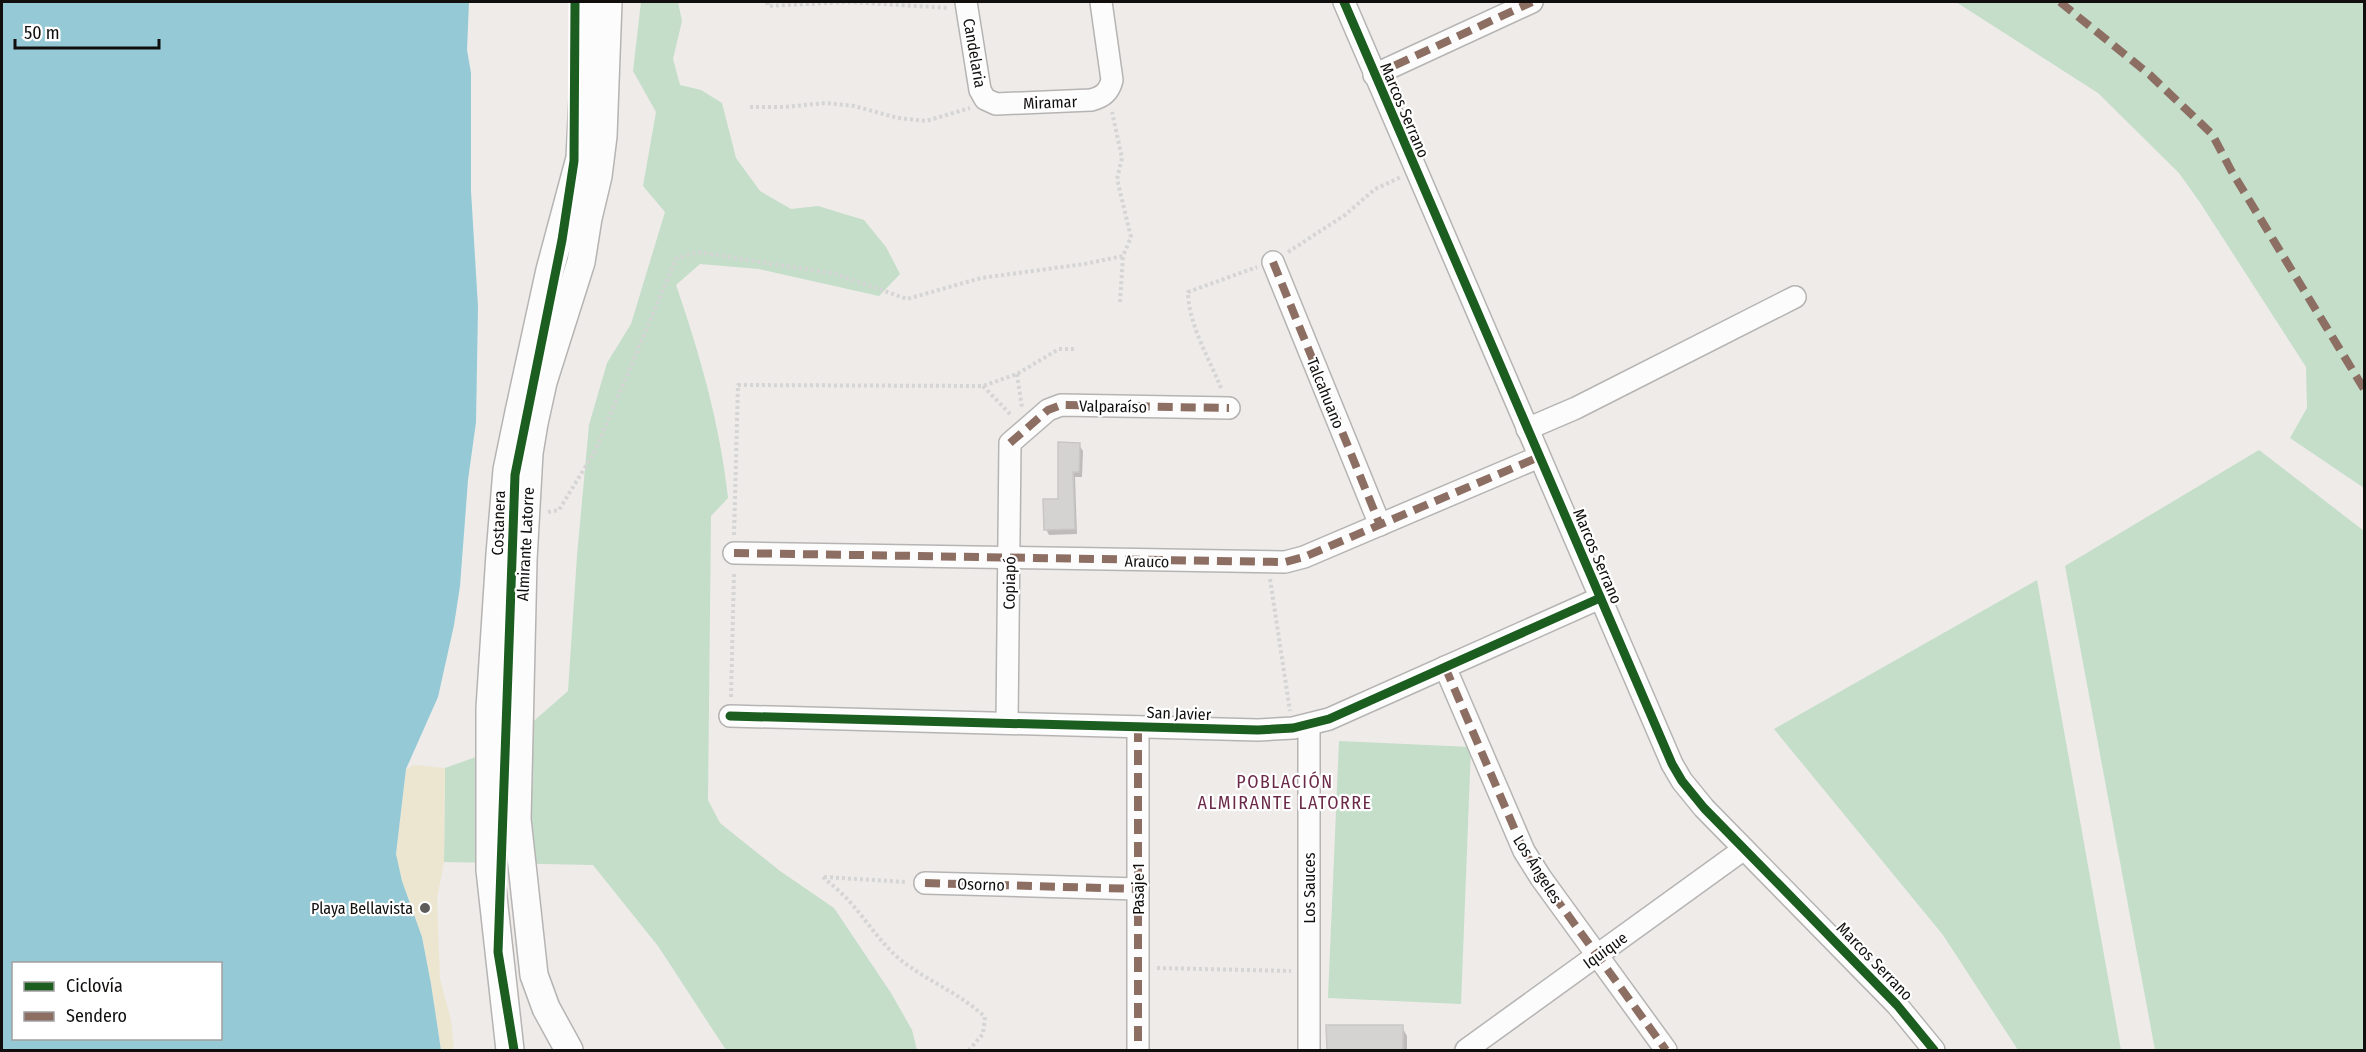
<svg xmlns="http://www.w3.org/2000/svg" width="2366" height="1052" font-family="'Fira Sans Condensed',sans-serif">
  <rect width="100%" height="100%" fill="#eeebe9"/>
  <g fill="#c4dec9">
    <path d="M641 2H678L682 21 673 59 680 85 701 90 722 103 736 158 760 191 791 209 818 206 864 220 886 247 900 274 879 296 759 269 700 264 676 285C700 355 720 424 728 498L711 516 708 800 720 823 780 871 834 908 891 993 912 1030 917 1050H726L658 946 593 865 444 862 445 768 504 747 568 691 577 556 589 425 607 363 631 324 665 212 643 186 656 112 633 71Z"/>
    <path d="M1956 2H2364V488L2290 438 2307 408 2306 367 2201 204 2179 173 2098 93Z"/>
    <path d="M2259 450 2364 531V1050H2155L2065 566Z"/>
    <path d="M2037 580 2121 1050H2018L1943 935 1774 729Z"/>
    <path d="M1339 741 1471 747 1461 1004 1328 998Z"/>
  </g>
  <path fill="#ece6d1" d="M414 765 445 768 444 862 437 899 440 979 451 1020 454 1050H441L431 984 422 937 402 881 396 854 406 769Z"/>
  <path fill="#94c9d5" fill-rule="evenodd" d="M2 2H469L467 50 471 73V191L478 307 476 422 468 480 460 586 454 625 438 697 406 769 396 854 402 881 422 937 431 984 441 1050H2ZM14 964H220V1038H14Z"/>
  <g fill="#0003">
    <path d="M1079 445 1083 451 1082 477H1075L1077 534 1049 535 1046 529 1059 500Z"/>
    <path d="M1327 1027H1402L1407 1036V1050H1328Z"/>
  </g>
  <g fill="#d5d3d1" stroke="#c9c7c5" stroke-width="1.5">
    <path d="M1058 442 1080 443 1079 472H1073L1075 529 1044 530 1043 499H1058Z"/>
    <path d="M1326 1025H1403V1050H1327Z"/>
  </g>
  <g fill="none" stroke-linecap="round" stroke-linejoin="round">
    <defs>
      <g id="minor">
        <path d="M966 2 980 90 985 99 996 104 1091 100C1103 97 1109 92 1112 80L1101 2"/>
        <path d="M1344 2 1672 764 1682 781 1704 808 1897 1005 1934 1050"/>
        <path d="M1374 75 1532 2"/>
        <path d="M1273 262 1380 525"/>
        <path d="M1527 429 1576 408 1795 297"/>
        <path d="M734 553 1285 562 1304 557 1539 457"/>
        <path d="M1445 667 1524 851 1541 878 1666 1050"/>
        <path d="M730 716 1258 730 1293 728 1329 719 1600 598"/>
        <path d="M1007 723 1010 443 1048 410 1061 405 1229 408"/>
        <path d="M1138 727V1050"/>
        <path d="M925 883 1138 889"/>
        <path d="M1309 1050V725"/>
        <path d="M1466 1050 1744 849"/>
      </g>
      <g id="major">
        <path d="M510 1050 490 870V708L500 554 507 470 519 412 550 270 580 158 588 2"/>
        <path d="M569 1050 546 1008 534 975 517 819 523 560 529 453 534 423 543 382 581 262 588 218 598 176 603 136 608 2"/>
      </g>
    </defs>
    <use href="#minor" stroke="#b6b4b3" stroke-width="24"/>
    <use href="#major" stroke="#b6b4b3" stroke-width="30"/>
    <g stroke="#d5d5d5" stroke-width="4" stroke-dasharray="3 3" stroke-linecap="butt">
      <path d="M767 2 768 6 848 2 949 8"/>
      <path d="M750 107H784L826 103 854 106 898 118 926 121 970 108"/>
      <path d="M1288 252 1345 215 1375 189 1401 177"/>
      <path d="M1120 302 1123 256"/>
      <path d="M1017 374 1022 408"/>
      <path d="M983 386 1012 416"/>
      <path d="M1221 388C1209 358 1189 326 1188 292L1257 267"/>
      <path d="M548 512 559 510 595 451 676 259 697 252 836 274 907 299 981 278 1084 264 1123 256 1131 237 1117 179 1122 158 1112 112"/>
      <path d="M734 535 738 385 983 386 1017 374 1059 349H1077"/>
      <path d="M1270 579 1290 711"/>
      <path d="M731 697 734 573"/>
      <path d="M823 877C832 885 842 893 850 902 868 922 881 944 902 961 929 982 961 994 985 1017L983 1034 969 1050"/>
      <path d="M824 877 906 882"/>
      <path d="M1157 968 1291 971"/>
    </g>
    <use href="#minor" stroke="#fcfcfc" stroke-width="21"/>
    <use href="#major" stroke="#fcfcfc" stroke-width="27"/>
    <g stroke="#8d6e63" stroke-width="8" stroke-dasharray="15 8" stroke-linecap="butt">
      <path d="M2060 2 2150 75 2212 134 2232 172 2364 389"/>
      <path d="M1374 75 1532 2"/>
      <path d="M1273 262 1380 525"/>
      <path d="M1010 443 1048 410 1061 405 1229 408"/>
      <path d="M734 553 1285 562 1304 557 1539 457"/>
      <path d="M1445 667 1524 851 1541 878 1666 1050"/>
      <path d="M1138 727V1050"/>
      <path d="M925 883 1138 889"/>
    </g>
    <defs>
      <g id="cycleway">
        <path d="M1344 2 1672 764 1682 781 1704 808 1897 1005 1934 1050"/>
        <path d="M730 716 1258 730 1293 728 1329 719 1600 598"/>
        <path d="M514 1050 498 952 515 475 562 240 574 161 575 2"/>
      </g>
    </defs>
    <use href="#cycleway" stroke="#fff" stroke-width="13"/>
    <use href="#cycleway" stroke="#1b5e20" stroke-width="9"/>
  </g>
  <circle fill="#5e5c5b" stroke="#fff" stroke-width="2" cx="425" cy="908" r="6"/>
  <g text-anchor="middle" stroke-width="4.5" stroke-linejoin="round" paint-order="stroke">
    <g font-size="16" fill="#110f0e" stroke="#fff">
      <text transform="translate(975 53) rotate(80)" y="6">Candelaria</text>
      <text transform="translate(1050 102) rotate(-2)" y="6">Miramar</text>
      <text transform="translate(1405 110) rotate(67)" y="6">Marcos Serrano</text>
      <text transform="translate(1326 393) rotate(68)" y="6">Talcahuano</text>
      <text transform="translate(1113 406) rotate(1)" y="6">Valparaíso</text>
      <text transform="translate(498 523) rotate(-88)" y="6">Costanera</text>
      <text transform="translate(525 544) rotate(-87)" y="6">Almirante Latorre</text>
      <text transform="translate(1598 556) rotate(67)" y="6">Marcos Serrano</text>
      <text transform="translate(1147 561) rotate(1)" y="6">Arauco</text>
      <text transform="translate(1009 583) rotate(-89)" y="6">Copiapó</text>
      <text transform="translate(1179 713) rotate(2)" y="6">San Javier</text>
      <text transform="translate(1538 869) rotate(58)" y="6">Los Ángeles</text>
      <text transform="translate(981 884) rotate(2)" y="6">Osorno</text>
      <text transform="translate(1309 888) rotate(-90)" y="6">Los Sauces</text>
      <text transform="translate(1138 889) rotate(-90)" y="6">Pasaje 1</text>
      <text transform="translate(1605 950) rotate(-36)" y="6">Iquique</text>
      <text transform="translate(1875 961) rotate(46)" y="6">Marcos Serrano</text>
    </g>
    <g font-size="16" fill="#110f0e" stroke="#fff" text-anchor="end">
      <text x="413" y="914">Playa Bellavista</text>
    </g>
    <g font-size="18" letter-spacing="1.5" fill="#6b2a48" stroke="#fff">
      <text x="1285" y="788">POBLACIÓN<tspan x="1285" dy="21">ALMIRANTE LATORRE</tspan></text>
    </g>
  </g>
  <rect width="2366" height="1052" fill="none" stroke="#110f0e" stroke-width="6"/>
  <rect x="12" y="962" width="210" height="78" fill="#ffffff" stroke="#a09f9f" stroke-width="1.5"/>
  <rect x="24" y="982" width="30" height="9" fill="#1b5e20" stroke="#a09f9f" stroke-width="1.5"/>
  <text x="66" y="992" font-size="18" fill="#110f0e">Ciclovía</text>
  <rect x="24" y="1012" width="30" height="9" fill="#8d6e63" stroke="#a09f9f" stroke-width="1.5"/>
  <text x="66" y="1022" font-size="18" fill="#110f0e">Sendero</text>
  <path d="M15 39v9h144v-9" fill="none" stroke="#110f0e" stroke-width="3"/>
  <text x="24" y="39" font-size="18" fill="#110f0e" stroke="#ffffff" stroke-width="4.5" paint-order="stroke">50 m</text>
</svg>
